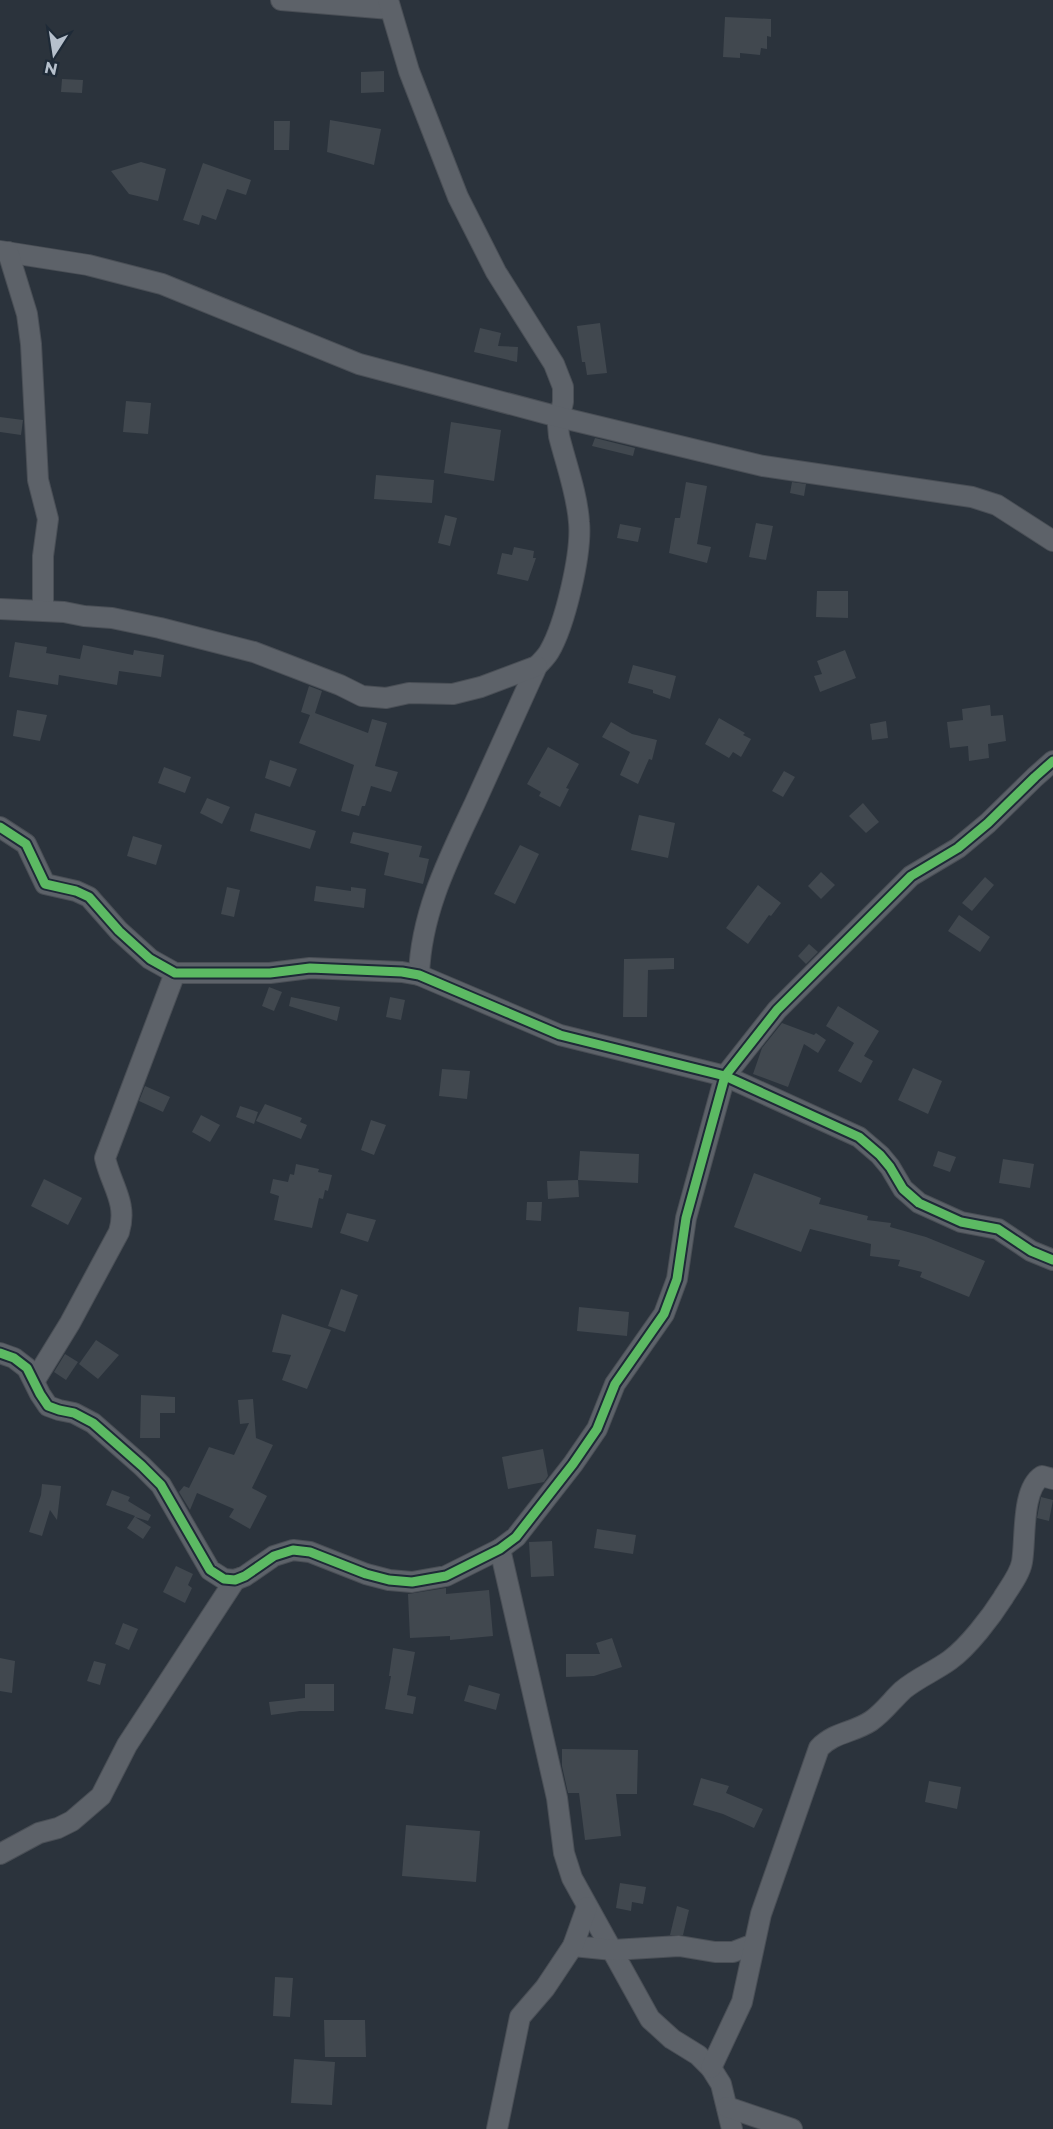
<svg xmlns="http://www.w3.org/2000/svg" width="1053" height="2129" font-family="Montserrat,sans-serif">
  <rect width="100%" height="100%" fill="#2b333c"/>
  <g fill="#41484f">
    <path d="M725 17 771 19V37L767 36V49L761 48 760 55 740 53V58L723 57Z"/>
    <path d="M384 71V92L361 93V72Z"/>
    <path d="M62 79 83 80 82 93 61 92Z"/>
    <path d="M330 120 381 129 374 165 327 152Z"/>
    <path d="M274 121H290L289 150H274Z"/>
    <path d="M141 162 166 169 158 201 129 194 111 171Z"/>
    <path d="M203 163 251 180 246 195 227 189 216 220 202 215 199 225 183 220Z"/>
    <path d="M600 323 607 373 587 375 585 362H582L577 326Z"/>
    <path d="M480 328 501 333 498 346 518 347 517 362 474 352Z"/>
    <path d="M126 401 151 403 148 434 123 432Z"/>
    <path d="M0 417 23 420 21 435 0 432Z"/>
    <path d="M451 422 501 430 494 481 444 473Z"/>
    <path d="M595 438 635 448 633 456 592 446Z"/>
    <path d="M376 475 434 480 432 503 374 499Z"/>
    <path d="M686 482 707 486 697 544 711 547 707 563 669 553 675 518H680Z"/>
    <path d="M792 482 806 484 804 496 790 493Z"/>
    <path d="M445 515 457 518 450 546 438 543Z"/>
    <path d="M756 523 773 526 766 560 749 557Z"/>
    <path d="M620 524 641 528 638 542 617 538Z"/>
    <path d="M514 547 534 551 533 558H536L528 581 497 574 502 553 512 555Z"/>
    <path d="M817 591H848V618L816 617Z"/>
    <path d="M15 642 47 647 46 653 80 659 83 645 133 655 134 650 164 655 161 677 119 671 117 685 59 675 58 685 9 677Z"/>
    <path d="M845 650 856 678 820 692 814 676 822 674 817 661Z"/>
    <path d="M633 665 676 676 670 699 653 693V690L628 683Z"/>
    <path d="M309 686 322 691 315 713 368 733 372 719 387 723 375 766 398 772 391 792 371 786 365 806H362L359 816 341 811 354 765 299 743 310 715 301 712Z"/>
    <path d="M990 705 991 716 1003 715 1006 741 988 744 989 758 969 761 968 746 950 748 947 722 963 720 962 709Z"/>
    <path d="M17 710 47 715 40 741 13 736Z"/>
    <path d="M719 718 745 733 743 735 751 739 741 757 733 752 729 758 705 744Z"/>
    <path d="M886 721 888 738 872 740 870 724Z"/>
    <path d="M611 722 632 734 657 740 652 760 649 759 638 784 620 775 630 752 602 737Z"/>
    <path d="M548 747 579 764 566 788 569 789 560 807 539 796 541 792 527 784Z"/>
    <path d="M270 760 297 769 290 787 265 778Z"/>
    <path d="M164 767 191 777 185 793 158 783Z"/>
    <path d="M784 771 795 777 783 797 772 791Z"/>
    <path d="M207 798 230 807 222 824 200 813Z"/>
    <path d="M863 803 879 822 866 833 849 816Z"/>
    <path d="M255 813 316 831 310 849 250 831Z"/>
    <path d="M639 815 675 823 668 858 631 850Z"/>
    <path d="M353 832 422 846 419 857 429 859 423 884 384 875 389 853 350 843Z"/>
    <path d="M133 836 162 845 156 865 127 856Z"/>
    <path d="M520 845 539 854 515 904 494 894Z"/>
    <path d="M821 872 835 885 821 899 808 886Z"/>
    <path d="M985 877 994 885 972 911 962 903Z"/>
    <path d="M758 885 781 903 771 916 769 915 748 944 726 928Z"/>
    <path d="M316 886 351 891V887L366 889 364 908 314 901Z"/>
    <path d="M227 887 240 890 234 917 221 914Z"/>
    <path d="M959 915 990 937 980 952 948 931Z"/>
    <path d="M809 944 818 952 806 964 798 956Z"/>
    <path d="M674 958V969L648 970 647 1017H623L624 959Z"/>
    <path d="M269 987 282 992 274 1011 262 1006Z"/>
    <path d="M291 997 340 1007 337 1021 289 1006Z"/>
    <path d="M390 997 405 1000 401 1020 386 1017Z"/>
    <path d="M838 1006 879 1031 864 1056 873 1061 861 1083 838 1071 854 1043 826 1026Z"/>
    <path d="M782 1023 814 1035 816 1033 826 1040 818 1053 804 1044 788 1087 753 1074 762 1048Z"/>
    <path d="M913 1068 942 1081 928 1114 898 1100Z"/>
    <path d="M442 1069 470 1071 467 1099 439 1096Z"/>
    <path d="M145 1086 170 1097 163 1112 139 1101Z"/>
    <path d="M265 1104 302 1118 300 1122 307 1125 301 1139 256 1121Z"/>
    <path d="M240 1106 258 1112 254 1124 236 1117Z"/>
    <path d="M201 1115 220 1125 210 1142 192 1132Z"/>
    <path d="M371 1120 386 1125 374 1155 361 1150Z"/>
    <path d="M580 1151 639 1154 638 1183 578 1180Z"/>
    <path d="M938 1151 956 1157 950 1172 933 1166Z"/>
    <path d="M1003 1159 1034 1164 1030 1188 999 1183Z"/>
    <path d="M296 1164 319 1169 318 1172 332 1175 328 1191 325 1190 323 1199 319 1198 312 1228 274 1220 279 1196 270 1193 273 1179 288 1182 290 1174 294 1175Z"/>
    <path d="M754 1173 821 1198 819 1204 868 1216 867 1220 891 1223 890 1227 926 1237 985 1261 969 1297 920 1277 922 1272 898 1266 900 1260 870 1256 871 1244 810 1229 801 1252 734 1227Z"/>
    <path d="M44 1179 82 1198 68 1225 31 1206Z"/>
    <path d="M578 1180 579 1197 548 1199 547 1181Z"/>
    <path d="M527 1202H542L541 1221 526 1220Z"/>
    <path d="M347 1213 376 1220 368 1242 340 1233Z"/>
    <path d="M341 1289 358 1295 345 1332 328 1326Z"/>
    <path d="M579 1307 629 1312 627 1336 577 1331Z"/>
    <path d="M282 1314 331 1330 307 1389 282 1380 291 1355 272 1352Z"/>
    <path d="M96 1340 119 1355 98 1379 79 1364Z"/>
    <path d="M65 1354 78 1362 66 1380 54 1372Z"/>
    <path d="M141 1395 175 1397V1413H160V1438H140Z"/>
    <path d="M253 1399 256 1438 273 1445 252 1488 267 1496 250 1529 229 1517 234 1509 197 1493 190 1510 179 1492 184 1486 189 1488 209 1447 234 1455 249 1423 240 1424 238 1400Z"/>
    <path d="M543 1449 548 1476 544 1482 508 1489 502 1457Z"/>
    <path d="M42 1484 61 1486 57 1520 50 1510 42 1536 29 1532 41 1495Z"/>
    <path d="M112 1490 130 1497 128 1501 151 1515 148 1521 135 1517 151 1527 143 1539 127 1528 135 1516 106 1505Z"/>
    <path d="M1041 1497 1053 1500 1049 1521 1037 1518Z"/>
    <path d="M597 1529 636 1535 633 1554 594 1548Z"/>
    <path d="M552 1541 554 1576 531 1577 529 1542Z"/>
    <path d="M176 1566 193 1574 188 1585 192 1588 185 1603 163 1592Z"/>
    <path d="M446 1588V1594L489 1590 493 1636 450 1640V1636L410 1638 408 1594Z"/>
    <path d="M123 1623 138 1629 129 1650 115 1644Z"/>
    <path d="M612 1638 622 1667 594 1676 566 1677V1654H600L596 1643Z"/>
    <path d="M393 1648 415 1652 407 1695 416 1697 413 1714 385 1709 391 1676H389Z"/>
    <path d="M0 1658 15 1661 12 1693 0 1691Z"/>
    <path d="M94 1661 106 1664 100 1685 87 1681Z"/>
    <path d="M305 1684H334V1711H300L271 1715 269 1702 305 1698Z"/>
    <path d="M469 1685 500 1694 496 1710 464 1701Z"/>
    <path d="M562 1749 638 1750 637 1794H616L621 1836 585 1840 579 1793H568L562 1766Z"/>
    <path d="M701 1778 729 1786 726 1793 763 1809 754 1828 723 1814 693 1805Z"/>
    <path d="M929 1781 961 1787 957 1809 925 1802Z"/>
    <path d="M406 1825 480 1831 476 1882 402 1876Z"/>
    <path d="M620 1883 646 1887 643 1904 632 1902 631 1911 616 1908Z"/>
    <path d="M677 1906 689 1910 683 1935H670Z"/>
    <path d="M275 1977 293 1978 290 2017 273 2016Z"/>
    <path d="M324 2020H365L366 2057H325Z"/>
    <path d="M294 2059 335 2062 332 2105 291 2103Z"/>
  </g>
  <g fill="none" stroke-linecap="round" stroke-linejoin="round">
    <defs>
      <g id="minor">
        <path d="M281 0 390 9"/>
        <path d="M388 0 409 71 458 197 496 272 554 364 563 387V402L558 425 559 436C566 464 577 493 579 522 582 553 565 625 549 652 546 657 541 662 537 666 516 712 495 759 474 805 448 860 421 913 419 975"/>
        <path d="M0 251 88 265 162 284 359 364 559 417 763 466 972 497 997 505 1053 541"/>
        <path d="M8 252 27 314 31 344 38 480 48 519 43 556V610"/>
        <path d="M0 609 64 612 84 616 112 618 160 628 254 652 340 685 362 696 386 698 409 693 453 694 481 687 537 666"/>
        <path d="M0 827 26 844 45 884 76 891 89 897 119 931 150 959 175 973H270L310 968 402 972 419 975 560 1035 725 1076 859 1137 880 1155 890 1167 903 1189 919 1203 961 1222 998 1229 1031 1251 1053 1260"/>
        <path d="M0 1353 14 1358 27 1368 40 1394 48 1406 59 1410 74 1413 93 1423 142 1466 161 1485 210 1570 224 1579 235 1580 245 1576 274 1556 293 1550 310 1552 366 1574 389 1580 412 1582 446 1576 500 1549 516 1537 573 1464 597 1429 615 1384 664 1314 677 1279 686 1218 725 1076 777 1010 911 876 958 848 988 823 1035 777 1053 761"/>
        <path d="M35 1380 70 1323 119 1232C128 1203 111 1185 105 1158L175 973"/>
        <path d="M500 1549 557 1798 564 1853 572 1878 650 2019 672 2039 698 2055 711 2068 721 2084 732 2129"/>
        <path d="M0 1854 39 1833 58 1828 72 1821 101 1796 127 1745 235 1580"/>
        <path d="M573 1946 613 1950 679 1946 715 1952H733L754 1944"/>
        <path d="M711 2068 742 2002 761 1914 819 1748C834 1732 853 1733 871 1721 884 1712 892 1700 903 1690 917 1678 935 1671 950 1660 968 1647 991 1617 1003 1598 1009 1588 1020 1574 1022 1562 1026 1540 1021 1489 1042 1476L1053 1479"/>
        <path d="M727 2107 792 2129"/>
        <path d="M497 2129 520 2017 545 1988 573 1946 587 1907"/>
      </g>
    </defs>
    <use href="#minor" stroke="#4a4f56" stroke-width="22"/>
    <use href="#minor" stroke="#5d6269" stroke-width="20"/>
    <defs>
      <g id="cycleway">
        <path d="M0 827 26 844 45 884 76 891 89 897 119 931 150 959 175 973H270L310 968 402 972 419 975 560 1035 725 1076 859 1137 880 1155 890 1167 903 1189 919 1203 961 1222 998 1229 1031 1251 1053 1260"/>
        <path d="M0 1353 14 1358 27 1368 40 1394 48 1406 59 1410 74 1413 93 1423 142 1466 161 1485 210 1570 224 1579 235 1580 245 1576 274 1556 293 1550 310 1552 366 1574 389 1580 412 1582 446 1576 500 1549 516 1537 573 1464 597 1429 615 1384 664 1314 677 1279 686 1218 725 1076 777 1010 911 876 958 848 988 823 1035 777 1053 761"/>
      </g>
    </defs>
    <use href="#cycleway" stroke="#1e2a37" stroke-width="13"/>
    <use href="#cycleway" stroke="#5cba63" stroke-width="9"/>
  </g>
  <g transform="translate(54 54) rotate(192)" stroke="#1e2a37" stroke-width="4.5" paint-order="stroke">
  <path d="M0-4.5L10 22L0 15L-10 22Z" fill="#b6c0cc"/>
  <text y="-9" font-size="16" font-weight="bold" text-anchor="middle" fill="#b6c0cc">N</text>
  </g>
</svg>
